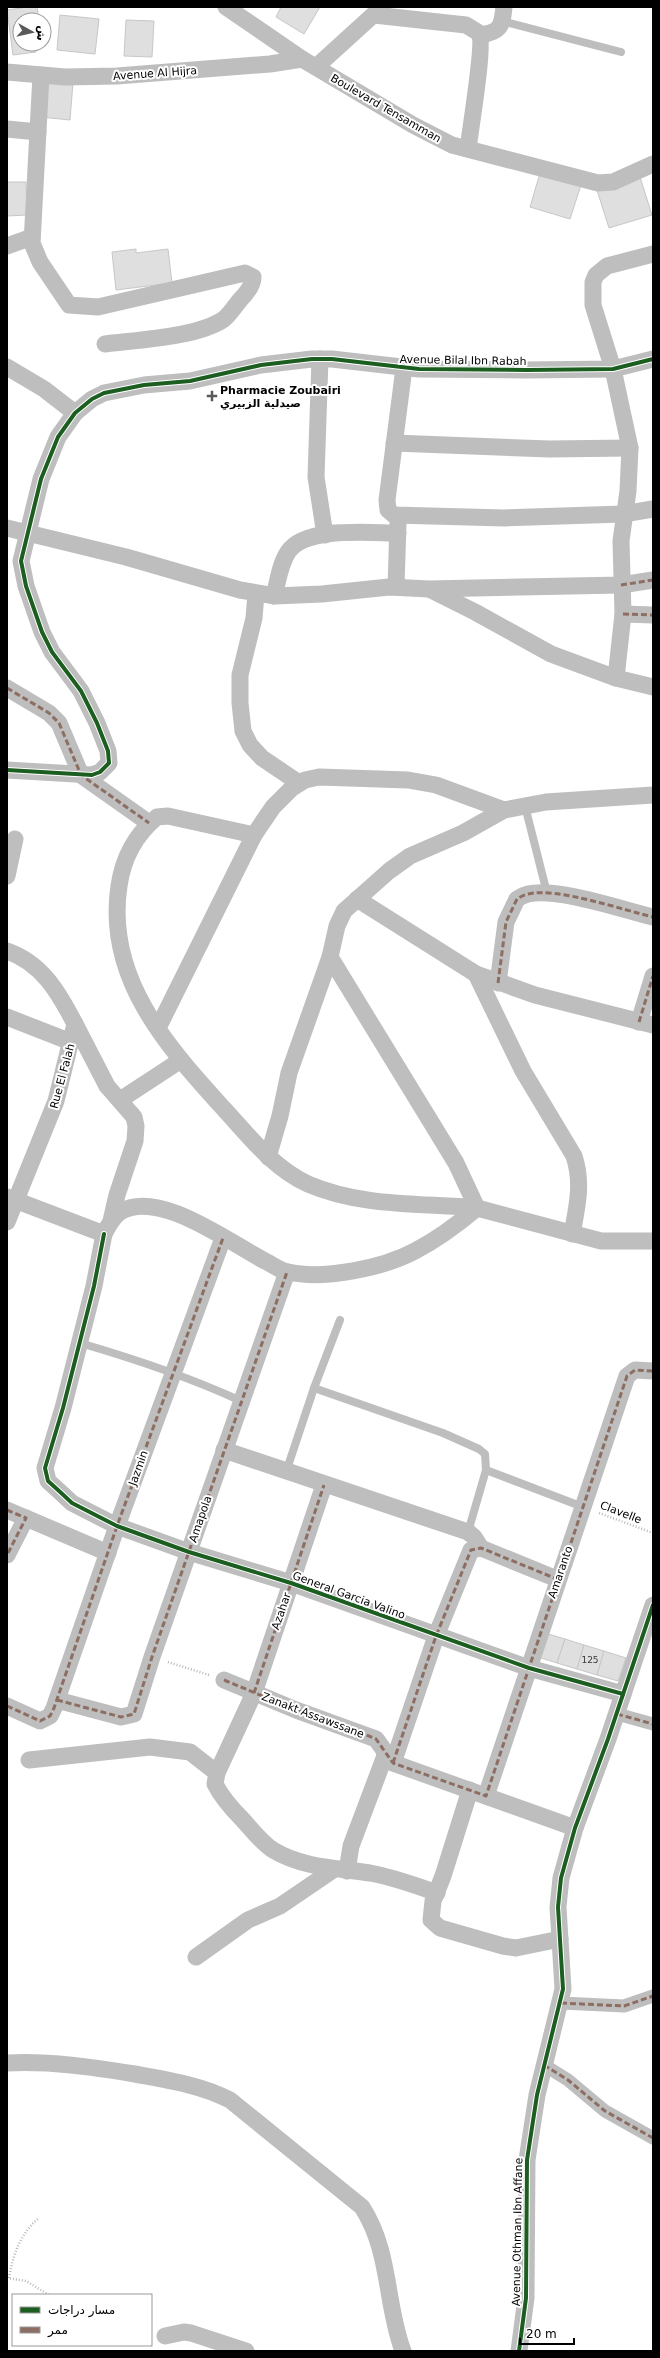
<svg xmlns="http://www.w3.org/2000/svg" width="660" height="2358" font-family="'DejaVu Sans',Cairo,sans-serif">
  <rect width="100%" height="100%" fill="#fff"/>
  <g fill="#dfdfdf" stroke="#c7c7c7">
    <path d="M28 7H37L39 20H20V44H34L36 52 13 55 7 10Z"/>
    <path d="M281 7H320L304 34 276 17Z"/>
    <path d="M60 15 99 19 95 54 57 50Z"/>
    <path d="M126 20 154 21 152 57 124 56Z"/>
    <path d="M45 79 73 82 70 120 41 117Z"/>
    <path d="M540 173 581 185 570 219 530 207Z"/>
    <path d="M640 177 652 215 609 228 597 190Z"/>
    <path d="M7 182H26L27 215 7 216Z"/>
    <path d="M136 249V253L168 249 172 283 116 290 112 252Z"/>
    <path d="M545 1633 565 1639 557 1663 538 1657Z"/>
    <path d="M565 1639 584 1645 577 1669 557 1663Z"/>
    <path d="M584 1645 604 1651 597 1675 577 1669Z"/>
    <path d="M604 1651 626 1658 618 1681 597 1675Z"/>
  </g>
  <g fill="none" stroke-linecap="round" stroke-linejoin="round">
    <g stroke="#b9b9b9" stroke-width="2.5" stroke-dasharray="1 2" stroke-linecap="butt">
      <path d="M599 1513 653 1533"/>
      <path d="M168 1662 209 1675"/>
      <path d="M7 2278 26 2281 49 2295"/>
      <path d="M9 2278C13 2255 20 2234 38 2219"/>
    </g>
    <g stroke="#bebebe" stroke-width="8">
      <path d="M502 21 621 52"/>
      <path d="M525 806 547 893"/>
      <path d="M80 1343C135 1359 189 1377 241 1401"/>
      <path d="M314 1388 443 1433 479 1449 485 1454 486 1470 468 1532"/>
      <path d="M486 1470 583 1507"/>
      <path d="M286 1472 314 1388 340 1320"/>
    </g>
    <g stroke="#bebebe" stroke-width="13">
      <path d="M617 1714 653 1724"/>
      <path d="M561 2003 624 2006 653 1996"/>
      <path d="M544 2065 568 2080 605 2111 653 2138"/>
    </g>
    <g stroke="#bebebe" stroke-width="17">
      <path d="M226 7 302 59 413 125 452 145 598 183 613 182 653 164"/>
      <path d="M374 15 466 25 479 33C485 43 470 131 468 149"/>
      <path d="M480 35C501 32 502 26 504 7"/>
      <path d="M316 67 382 7"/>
      <path d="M7 72 65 77 117 76 270 64 302 59"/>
      <path d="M41 75 32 243 40 262 69 305 98 307 245 273 253 277C253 286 246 294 240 300 235 306 230 314 224 319 199 337 136 340 105 344"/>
      <path d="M7 129 38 132"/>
      <path d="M7 246 32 237"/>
      <path d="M320 359 316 477 325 535"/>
      <path d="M7 367 44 389 75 413"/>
      <path d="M404 368 387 500 388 510 394 515 504 518 623 514 653 509"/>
      <path d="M394 443 549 449 630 448"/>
      <path d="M7 528 126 557 240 590 275 596 322 594 389 587 429 589 621 585 653 580"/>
      <path d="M396 587 398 523"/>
      <path d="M431 590 475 612 551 654 616 678 653 687"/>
      <path d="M256 594 254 618 240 675V703L243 731 250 745 262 758 299 783"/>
      <path d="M274 596C278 581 280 564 288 552 305 526 370 533 398 533"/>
      <path d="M623 614 653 615"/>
      <path d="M616 678 623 614 621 541 628 491 630 448 613 369 593 305V282L596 275 607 266 653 254"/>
      <path d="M7 688 49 713 59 723 81 775 149 823"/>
      <path d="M7 770 92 775 100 772 109 763 108 751 97 723 81 691 52 652 42 632 26 586 21 561 41 479 58 437 75 413 92 399 104 393 144 385 190 381 261 365 312 359H332L419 369 526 370 613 369 653 359"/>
      <path d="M254 835 168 816 157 817C135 835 123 858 119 886 105 978 167 1046 224 1109 249 1136 273 1168 308 1184 361 1207 421 1203 477 1208"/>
      <path d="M7 876 15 839"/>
      <path d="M357 899 476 974 535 995 653 1025"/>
      <path d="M7 951C42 963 59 993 75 1024L56 1101 7 1222"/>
      <path d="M330 957 456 1163 477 1208"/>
      <path d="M476 974 523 1071 574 1156C583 1183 577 1207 572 1234"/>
      <path d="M498 983 506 922 517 899C520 897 524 895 528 894 557 887 623 910 653 917"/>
      <path d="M7 1017 71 1042"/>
      <path d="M639 1022 653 976"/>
      <path d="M75 1024 107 1086 134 1117 136 1126 135 1141 117 1195 111 1221"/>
      <path d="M158 1028 254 835 273 807 292 788 305 780 319 777 408 780 436 785 504 810 546 802 653 795"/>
      <path d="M120 1100 181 1060"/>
      <path d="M268 1157 280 1116 289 1073 330 957 337 926 344 911 389 871 410 856 463 833 504 810"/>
      <path d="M7 1197 104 1234C108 1226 113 1217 120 1212 159 1188 231 1244 267 1262 273 1265 281 1271 288 1272 324 1280 383 1268 415 1251 438 1239 458 1224 477 1208L601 1241H653"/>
      <path d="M104 1234 94 1286 63 1408 45 1468 48 1481 58 1490 72 1503 117 1526 189 1552 291 1583 529 1668 623 1694"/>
      <path d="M224 1450 468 1532 474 1537 481 1548"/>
      <path d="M324 1485 254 1693 217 1773 215 1784C222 1798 232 1809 243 1820 252 1830 262 1843 273 1850 303 1868 337 1868 370 1873 392 1877 415 1885 437 1893"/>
      <path d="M7 1510 108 1553"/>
      <path d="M7 1555 26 1518"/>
      <path d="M224 1680 296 1710 376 1739 393 1763 575 1828"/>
      <path d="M57 1700 121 1717 134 1714 152 1657 287 1272"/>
      <path d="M7 1706 40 1721 50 1716 54 1708 117 1526 223 1238"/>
      <path d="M29 1760 150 1747 190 1752 217 1773"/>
      <path d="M393 1763 436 1636 471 1550 481 1548 557 1579"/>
      <path d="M470 1790 443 1876 433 1901 431 1920 440 1928 503 1946 516 1948 560 1939"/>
      <path d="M486 1796 627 1376 635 1370 653 1371"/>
      <path d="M347 1871 351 1846 386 1753"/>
      <path d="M196 1957 248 1920 280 1906 333 1870"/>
      <path d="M7 2063C51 2061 92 2067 135 2074 168 2080 201 2085 230 2100L362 2207C391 2252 385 2303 403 2351"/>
      <path d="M165 2336 184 2332 191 2333 246 2351"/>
      <path d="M519 2351 526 2298 527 2160 537 2095 563 1989 558 1907 561 1878 575 1828 608 1739 653 1605"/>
    </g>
    <g stroke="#8d6e63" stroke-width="3" stroke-dasharray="6 3" stroke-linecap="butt">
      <path d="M621 585 653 580"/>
      <path d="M623 614 653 615"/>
      <path d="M7 688 49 713 59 723 81 775 149 823"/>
      <path d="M498 983 506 922 517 899C520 897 524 895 528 894 557 887 623 910 653 917"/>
      <path d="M639 1022 653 976"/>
      <path d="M7 1510 26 1518 7 1555"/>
      <path d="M224 1680 296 1710 364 1734 376 1739 393 1763 486 1796 627 1376 635 1370 653 1371"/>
      <path d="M254 1693 324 1485"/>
      <path d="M57 1700 121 1717 134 1714 152 1657 287 1272"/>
      <path d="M7 1706 40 1721 50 1716 54 1708 117 1526 223 1238"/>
      <path d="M617 1714 653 1724"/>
      <path d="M393 1763 436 1636 471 1550 481 1548 557 1579"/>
      <path d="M561 2003 624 2006 653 1996"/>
      <path d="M544 2065 568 2080 605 2111 653 2138"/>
    </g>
    <defs>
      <g id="cycleway">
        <path d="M7 770 92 775 100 772 109 763 108 751 97 723 81 691 52 652 42 632 26 586 21 561 41 479 58 437 75 413 92 399 104 393 144 385 190 381 261 365 312 359H332L419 369 526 370 613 369 653 359"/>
        <path d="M104 1234 94 1286 63 1408 45 1468 48 1481 58 1490 72 1503 117 1526 189 1552 291 1583 529 1668 623 1694"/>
        <path d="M519 2351 526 2298 527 2160 537 2095 563 1989 558 1907 561 1878 575 1828 608 1739 653 1605"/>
      </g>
    </defs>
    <use href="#cycleway" stroke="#fff" stroke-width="6"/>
    <use href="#cycleway" stroke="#1b5e20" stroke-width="4"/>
  </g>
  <path fill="#595959" stroke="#fff" stroke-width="1.5" d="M210 390h4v4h4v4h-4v4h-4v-4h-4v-4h4z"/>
  <g text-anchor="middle" stroke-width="4" stroke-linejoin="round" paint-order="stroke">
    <g font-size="9" fill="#383838">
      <text x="590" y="1663">125</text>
    </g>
    <g font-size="11" fill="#000" stroke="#fff">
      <text transform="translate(155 73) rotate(-4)" y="4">Avenue Al Hijra</text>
      <text transform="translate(386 108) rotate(30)" y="4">Boulevard Tensamman</text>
      <text transform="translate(463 360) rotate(1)" y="4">Avenue Bilal Ibn Rabah</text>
      <text transform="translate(62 1076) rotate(-75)" y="4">Rue El Falah</text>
      <text transform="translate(138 1468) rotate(-70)" y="4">Jazmin</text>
      <text transform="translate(621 1512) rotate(21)" y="4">Clavelle</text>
      <text transform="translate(200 1519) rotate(-71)" y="4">Amapola</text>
      <text transform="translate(560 1572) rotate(-71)" y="4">Amaranto</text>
      <text transform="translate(349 1595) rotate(20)" y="4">General Garcia Valino</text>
      <text transform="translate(281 1611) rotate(-71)" y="4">Azahar</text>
      <text transform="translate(313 1715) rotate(21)" y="4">Zanakt Assawssane</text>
      <text transform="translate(517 2232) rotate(-89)" y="4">Avenue Othman Ibn Affane</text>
    </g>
    <g font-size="11" font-weight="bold" fill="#000" stroke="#fff" text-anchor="start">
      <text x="220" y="394">Pharmacie Zoubairi<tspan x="220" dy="13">صيدلية الزبيري</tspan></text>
    </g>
  </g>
  <rect width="660" height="2358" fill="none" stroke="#000000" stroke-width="16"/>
  <rect x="12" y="2294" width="140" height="52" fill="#ffffff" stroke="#999999"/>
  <rect x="20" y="2307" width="20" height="6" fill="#1b5e20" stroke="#999999"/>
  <text x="48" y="2314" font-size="12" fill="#000000">مسار دراجات</text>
  <rect x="20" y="2327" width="20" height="6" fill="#8d6e63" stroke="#999999"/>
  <text x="48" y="2334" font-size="12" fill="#000000">ممر</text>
  <g transform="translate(32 32) rotate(98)"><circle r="19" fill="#ffffff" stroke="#999999"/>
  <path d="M0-3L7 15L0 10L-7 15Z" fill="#595959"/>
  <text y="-6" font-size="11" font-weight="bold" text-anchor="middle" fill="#000000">ش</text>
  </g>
  <path d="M520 2338v6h54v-6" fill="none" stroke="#000000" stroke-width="2"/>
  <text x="526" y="2338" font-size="12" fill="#000000" stroke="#ffffff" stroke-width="3" paint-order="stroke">20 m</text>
</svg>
